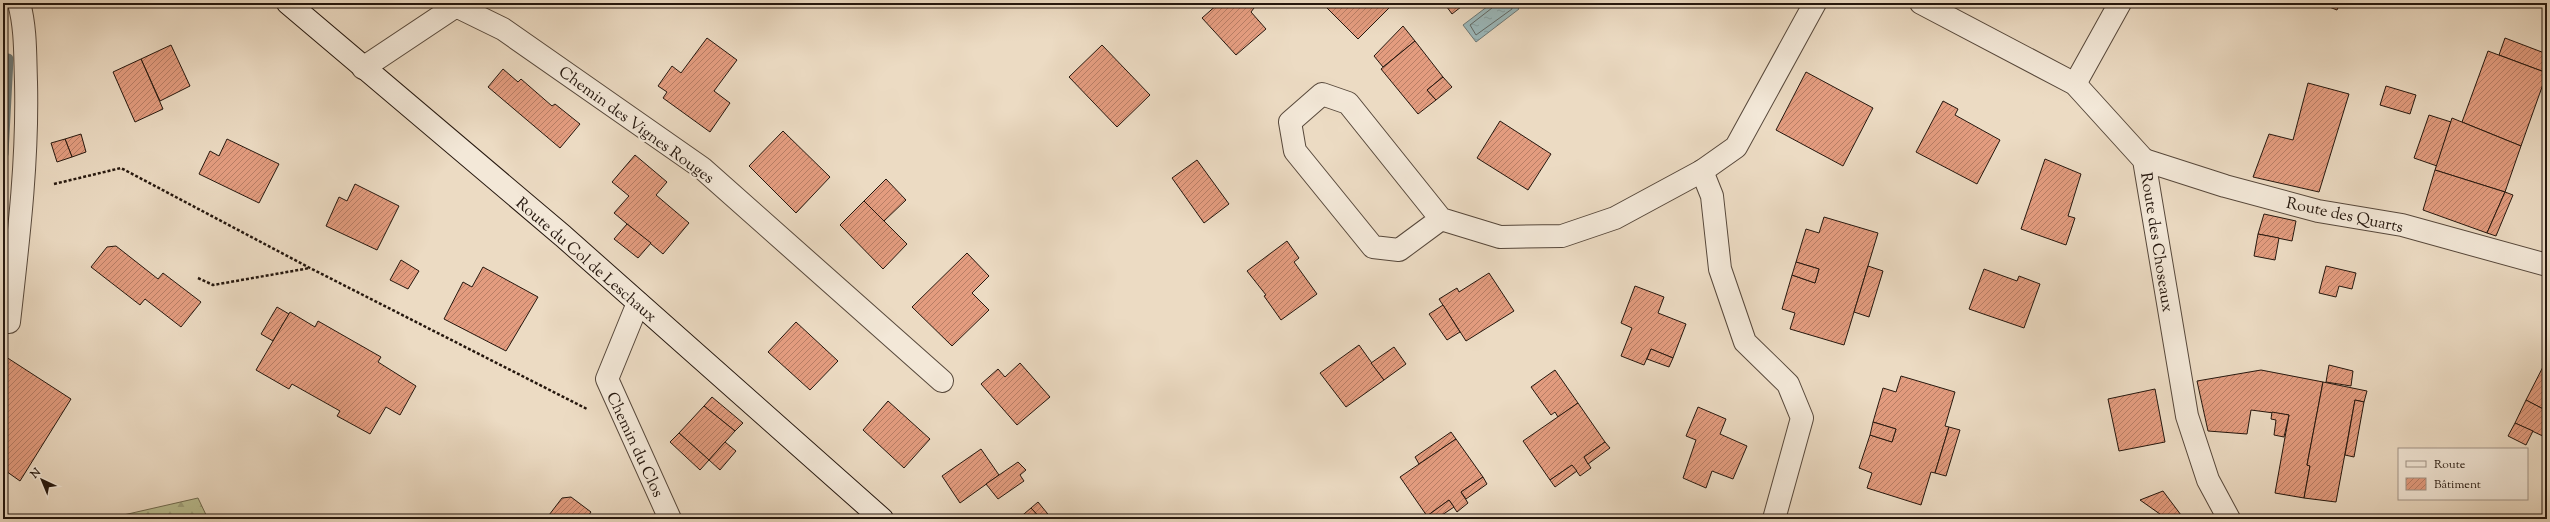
<svg xmlns="http://www.w3.org/2000/svg" width="2550" height="522" font-family="'Sorts Mill Goudy',serif">
  <defs>
    <pattern id="forest-firs" width="22" height="20" patternUnits="userSpaceOnUse"><rect width="22" height="20" fill="#babf92"/><path d="M5 1l3.5 6h-7zM16 11l3.5 6h-7z" fill="#a0a37d"/></pattern>
    <pattern id="water-ripples" width="26" height="14" patternUnits="userSpaceOnUse"><rect width="26" height="14" fill="#9bb9bc"/><path d="M2 4q2-2 4 0t4 0M15 11q2-2 4 0t4 0" fill="none" stroke="#859ea0"/></pattern>
    <pattern id="building-hatch" width="6" height="6" patternUnits="userSpaceOnUse"><rect width="6" height="6" fill="#e39c7f"/><path d="M-1 1l2-2M0 6l6-6M5 7l2-2" fill="none" stroke="#b87e66"/></pattern>
  </defs>
  <rect width="100%" height="100%" fill="#ecdbc3"/>
  <filter id="stains"><feTurbulence type="fractalNoise" baseFrequency=".005" numOctaves="4"/><feColorMatrix values="0 0 0 0 .2 0 0 0 0 .09 0 0 0 0 .02 0 0 0 .5 -.17"/></filter>
  <radialGradient id="worn" r=".72"><stop offset=".6" stop-color="#630" stop-opacity="0"/><stop offset="1" stop-color="#630" stop-opacity=".3"/></radialGradient>
  <path fill="url(#forest-firs)" stroke="#706b50" d="M198 498 208 519H106Z"/>
  <path fill="url(#water-ripples)" stroke="#6c7876" d="M1492 3H1514L1519 9 1476 42 1463 25Z"/>
  <g fill="none" stroke-linecap="round" stroke-linejoin="round">
    <path stroke="#606865" stroke-width="1" d="M1494 3 1492 8 1470 25 1476 35 1512 9 1511 3"/>
    <path stroke="#6c7876" stroke-width="11" d="M3 154 8 59"/>
  </g>
  <g fill="url(#building-hatch)" stroke="#25170e">
    <path d="M1219 3H1249L1254 8 1251 12 1266 29 1236 55 1202 18Z"/>
    <path d="M1322 3H1384L1389 8 1358 39Z"/>
    <path d="M1444 3H1466L1452 14Z"/>
    <path d="M2319 3H2340L2337 10Z"/>
    <path d="M1403 26 1415 41 1383 67 1374 56Z"/>
    <path d="M707 38 737 60 714 91 730 103 710 132 663 98 667 92 658 86 672 66 681 73Z"/>
    <path d="M2505 38 2547 54V73L2499 55Z"/>
    <path d="M1415 41 1443 77 1427 90 1436 100 1418 114 1381 69Z"/>
    <path d="M171 45 190 86 160 101 141 59Z"/>
    <path d="M1102 45 1150 95 1117 127 1069 77Z"/>
    <path d="M2488 51 2547 73 2521 146 2462 122Z"/>
    <path d="M141 59 163 109 135 122 113 72Z"/>
    <path d="M503 69 518 82 521 79 552 106 555 104 580 124 560 148 488 87Z"/>
    <path d="M1806 72 1873 108 1843 166 1776 130Z"/>
    <path d="M1443 77 1452 87 1436 100 1427 90Z"/>
    <path d="M2308 83 2349 94 2319 192 2253 177 2269 134 2293 140Z"/>
    <path d="M2386 86 2416 95 2410 114 2380 105Z"/>
    <path d="M1943 101 1958 109 1955 115 2000 140 1977 184 1916 152Z"/>
    <path d="M2429 115 2451 122 2437 166 2414 158Z"/>
    <path d="M2452 118 2521 146 2505 192 2435 170Z"/>
    <path d="M1500 121 1551 154 1528 190 1477 158Z"/>
    <path d="M783 131 830 177 796 213 749 166Z"/>
    <path d="M81 134 86 152 72 157 65 139Z"/>
    <path d="M65 139 72 157 57 162 51 143Z"/>
    <path d="M227 139 279 164 259 203 199 174 210 151 219 156Z"/>
    <path d="M635 155 667 182 656 195 689 223 663 254 614 213 629 196 612 182Z"/>
    <path d="M2045 159 2081 174 2068 216 2075 218 2066 245 2021 229Z"/>
    <path d="M1197 160 1229 204 1204 223 1172 178Z"/>
    <path d="M2435 170 2505 192 2487 233 2423 210Z"/>
    <path d="M886 179 906 200 884 221 864 201Z"/>
    <path d="M355 184 399 206 377 250 326 226 339 197 347 201Z"/>
    <path d="M2505 192 2513 195 2496 236 2487 233Z"/>
    <path d="M864 201 907 244 883 269 840 225Z"/>
    <path d="M2264 214 2296 221 2292 241 2258 234Z"/>
    <path d="M1824 217 1878 233 1844 345 1790 329 1795 313 1782 309 1792 275 1815 283 1819 269 1796 262 1806 229 1819 233Z"/>
    <path d="M627 224 651 243 638 258 614 239Z"/>
    <path d="M2258 234 2279 238 2275 260 2254 256Z"/>
    <path d="M1287 241 1299 258 1294 262 1317 294 1281 320 1264 296 1266 295 1247 271Z"/>
    <path d="M116 246 158 279 163 273 201 302 181 327 145 299 140 305 91 267 107 247Z"/>
    <path d="M967 253 989 276 972 293 989 310 952 346 912 307Z"/>
    <path d="M401 260 419 271 408 289 390 280Z"/>
    <path d="M1796 262 1819 269 1815 283 1792 275Z"/>
    <path d="M1868 266 1883 271 1869 317 1854 312Z"/>
    <path d="M2326 266 2356 273 2352 289 2339 286 2336 297 2319 293Z"/>
    <path d="M483 267 538 297 506 351 444 319 463 282 472 287Z"/>
    <path d="M1984 269 2017 281 2019 276 2040 284 2024 328 1969 309Z"/>
    <path d="M1489 273 1514 311 1466 341 1439 299 1457 288 1459 292Z"/>
    <path d="M1635 286 1664 297 1658 313 1686 324 1673 358 1651 349 1644 365 1621 356 1632 328 1621 323Z"/>
    <path d="M1443 305 1460 332 1447 340 1429 314Z"/>
    <path d="M277 307 289 314 273 341 261 334Z"/>
    <path d="M290 312 315 327 318 321 381 357 378 362 416 386 400 415 386 407 370 434 337 416 340 411 292 384 289 389 256 370Z"/>
    <path d="M796 322 838 361 810 390 768 352Z"/>
    <path d="M1359 345 1384 380 1346 407 1320 373Z"/>
    <path d="M1394 347 1406 364 1384 380 1371 363Z"/>
    <path d="M1651 349 1673 358 1669 367 1647 359Z"/>
    <path d="M3 355 71 399 20 481 3 469Z"/>
    <path d="M2547 359V411L2526 400Z"/>
    <path d="M1020 363 1050 397 1017 425 981 384 998 369 1005 377Z"/>
    <path d="M2329 365 2353 371 2351 386 2326 382Z"/>
    <path d="M1555 370 1578 403 1558 417 1555 412 1551 415 1531 387Z"/>
    <path d="M2261 370 2323 382 2307 465 2310 466 2304 498 2275 493 2289 415 2251 410 2247 434 2208 431 2197 381Z"/>
    <path d="M1901 376 1955 392 1945 426 1949 427 1935 473 1931 472 1921 505 1867 488 1872 473 1859 468 1870 435 1892 442 1896 429 1873 422 1883 388 1896 392Z"/>
    <path d="M2323 382 2367 391 2364 402 2355 400 2336 502 2304 498 2310 466 2307 465Z"/>
    <path d="M2155 389 2165 442 2119 451 2108 399Z"/>
    <path d="M712 397 743 423 735 431 704 406Z"/>
    <path d="M2355 400 2364 402 2354 457 2345 455Z"/>
    <path d="M2526 400 2547 411V438L2515 423Z"/>
    <path d="M888 401 930 439 904 468 863 430Z"/>
    <path d="M1578 403 1605 442 1584 457 1591 468 1580 476 1572 465 1550 480 1523 441Z"/>
    <path d="M704 406 735 431 709 460 679 433Z"/>
    <path d="M1698 407 1726 419 1720 434 1747 446 1733 479 1712 471 1706 488 1683 478 1696 440 1686 436Z"/>
    <path d="M2272 412 2289 415 2284 437 2274 435 2276 420 2271 419Z"/>
    <path d="M1873 422 1896 429 1892 442 1870 435Z"/>
    <path d="M2515 423 2533 431 2526 445 2508 436Z"/>
    <path d="M1949 427 1960 430 1946 476 1935 473Z"/>
    <path d="M1451 432 1456 439 1419 464 1415 457Z"/>
    <path d="M679 433 709 460 700 470 670 442Z"/>
    <path d="M1456 439 1483 477 1461 492 1468 503 1457 512 1449 500 1427 516 1400 477Z"/>
    <path d="M725 442 736 451 720 470 709 460Z"/>
    <path d="M1605 442 1610 448 1588 464 1584 457Z"/>
    <path d="M981 449 999 475 960 503 942 476Z"/>
    <path d="M1018 462 1026 470 1020 475 1024 481 998 499 986 484Z"/>
    <path d="M1572 465 1577 471 1555 487 1550 480Z"/>
    <path d="M1483 477 1487 484 1466 499 1461 492Z"/>
    <path d="M2163 491 2184 519H2167L2140 500Z"/>
    <path d="M571 497 591 512 586 519H546L562 498Z"/>
    <path d="M1449 500 1454 507 1436 519H1430L1427 516Z"/>
    <path d="M1038 502 1052 519H1041L1031 508Z"/>
    <path d="M1031 508 1041 519H1018Z"/>
  </g>
  <g fill="none" stroke-linecap="round" stroke-linejoin="round">
    <defs>
      <g id="street">
        <path d="M1921 3 2075 84 2144 160 2187 416 2208 480 2229 519"/>
        <path d="M363 68 456 6 503 29 702 168 942 381"/>
        <path d="M2075 84 2120 3"/>
        <path d="M2144 160 2225 186 2318 211 2402 225 2547 265"/>
        <path d="M1702 171 1712 196 1720 269 1745 342 1788 384 1802 418 1774 519"/>
        <path d="M1441 219 1399 250 1373 247 1295 151 1290 122 1322 94 1348 103 1441 219 1500 237 1562 236 1615 218 1702 171 1736 147 1815 3"/>
        <path d="M638 303 607 379 670 519"/>
        <path d="M9 322C18 242 28 162 26 82 25 55 26 29 19 3"/>
      </g>
      <path id="secondary" d="M288 3 563 236 882 519"/>
    </defs>
    <use href="#street" stroke="#57483b" stroke-width="24"/>
    <use href="#secondary" stroke="#25170e" stroke-width="24"/>
    <g stroke="#25170e" stroke-width="2.5" stroke-dasharray="3 2" stroke-linecap="butt">
      <path d="M54 184 121 168 310 268 587 409"/>
      <path d="M198 278 213 285 310 268"/>
    </g>
    <use href="#street" stroke="#f3e8d8" stroke-width="22"/>
    <use href="#secondary" stroke="#f3e8d8" stroke-width="22"/>
  </g>
  <g text-anchor="middle" stroke-width="4" stroke-linejoin="round" paint-order="stroke">
    <g font-size="16" fill="#25170e" stroke="#f3e8d8">
      <text transform="translate(637 124) rotate(36)" y="6">Chemin des Vignes Rouges</text>
      <text transform="translate(2345 214) rotate(12)" y="6">Route des Quarts</text>
      <text transform="translate(2158 242) rotate(81)" y="6">Route des Choseaux</text>
      <text transform="translate(587 259) rotate(41)" y="6">Route du Col de Leschaux</text>
      <text transform="translate(636 444) rotate(65)" y="6">Chemin du Clos</text>
    </g>
  </g>
  <rect width="2550" height="522" fill="none" stroke="#ecdbc3" stroke-width="16"/>
  <rect x="4" y="4" width="2542" height="514" fill="none" stroke="#25170e" stroke-width="2"/>
  <rect x="8" y="8" width="2534" height="506" fill="none" stroke="#25170e"/>
  <rect x="2398" y="448" width="130" height="52" fill="#f3e8d8" stroke="#a19487"/>
  <rect x="2406" y="461" width="20" height="6" fill="#f3e8d8" stroke="#a19487"/>
  <text x="2434" y="468" font-size="12" fill="#25170e">Route</text>
  <rect x="2406" y="478" width="20" height="12" fill="url(#building-hatch)" stroke="#a19487"/>
  <text x="2434" y="488" font-size="12" fill="#25170e">Bâtiment</text>
  <g transform="translate(42 480) rotate(316)" stroke="#f3e8d8" stroke-width="3" paint-order="stroke">
  <path d="M0-3L7 15L0 10L-7 15Z" fill="#25170e"/>
  <text y="-6" font-size="11" font-weight="bold" text-anchor="middle" fill="#25170e">N</text>
  </g>
  <rect width="100%" height="100%" filter="url(#stains)"/>
  <rect width="100%" height="100%" fill="url(#worn)"/>
</svg>
